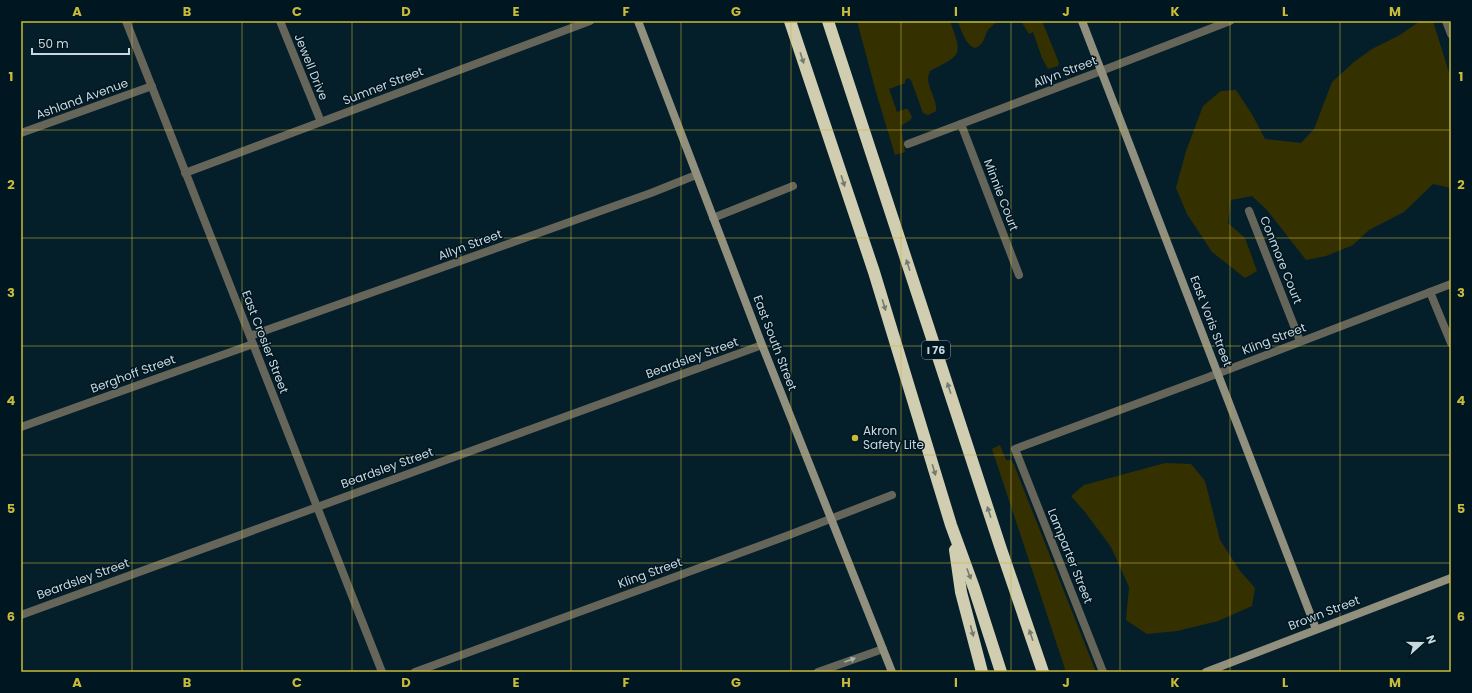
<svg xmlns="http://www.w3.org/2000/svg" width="1472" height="693" font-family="Poppins,sans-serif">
  <rect width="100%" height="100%" fill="#051f2a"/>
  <g fill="#353000">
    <path d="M857 21H950C963 56 962 54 930 71 923 84 938 98 936 111L928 115 923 113 911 80 908 78 905 80V83L889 89 897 112 905 109H908L912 117 910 120 901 126 905 152 895 155 876 92Z"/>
    <path d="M958 21H999C994 24 988 28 986 34 985 37 984 40 982 43 971 59 960 29 958 21Z"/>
    <path d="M1021 21H1042L1059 63 1058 66 1048 69 1042 58 1033 32 1029 34Z"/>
    <path d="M1420 21H1433L1451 79V188L1433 184 1404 212 1369 230 1353 245 1326 256 1306 260 1267 210 1252 196 1231 200 1228 223 1245 238 1257 271 1245 278 1212 252 1187 214 1176 188 1186 151 1203 106 1221 91 1236 90 1253 116 1265 139 1301 143 1314 129 1332 82 1354 62 1372 49 1400 35Z"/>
    <path d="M1000 445 1006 460H1011L1014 465 1096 672H1066L992 449Z"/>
    <path d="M1165 463 1191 464 1205 481 1220 540 1240 571 1255 588 1252 606 1218 621 1177 631 1147 634 1126 620 1129 587 1111 547 1085 512 1071 496 1084 485Z"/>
  </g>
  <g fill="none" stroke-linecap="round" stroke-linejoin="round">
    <g stroke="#66655a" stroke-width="8">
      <path d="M126 21 382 672"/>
      <path d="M280 21 321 122"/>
      <path d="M1446 21 1451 34"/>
      <path d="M961 124 1019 275"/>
      <path d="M21 133 152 86"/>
      <path d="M908 144 1101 71 1230 21"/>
      <path d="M185 173 590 21"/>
      <path d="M1249 211 1300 341"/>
      <path d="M713 218 793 186"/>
      <path d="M1430 292 1451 343"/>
      <path d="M250 336 651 193 696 175"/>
      <path d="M21 427 253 344"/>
      <path d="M21 615 762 345"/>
      <path d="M415 672 789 535 892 495"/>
      <path d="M818 672 883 649"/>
      <path d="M1103 672 1015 449 1206 378 1451 284"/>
    </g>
    <g stroke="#918f7d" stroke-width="8">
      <path d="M638 21 762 345 892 672"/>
      <path d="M1082 21 1316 629"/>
      <path d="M1206 672 1451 578"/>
    </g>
    <g stroke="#d0cdb1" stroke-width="12">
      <path d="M790 21 874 272 951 525 974 588 1001 672"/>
      <path d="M828 21 1001 549 1043 672"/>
      <path d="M955 550 961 592 982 672"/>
    </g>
  </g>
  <defs><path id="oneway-solid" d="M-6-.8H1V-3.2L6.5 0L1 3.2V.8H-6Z"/></defs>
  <g fill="#727b70">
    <use href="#oneway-solid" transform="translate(802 58) rotate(72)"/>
    <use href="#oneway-solid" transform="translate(843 181) rotate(72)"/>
    <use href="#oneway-solid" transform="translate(908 265) rotate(-108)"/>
    <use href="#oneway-solid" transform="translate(884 305) rotate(73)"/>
    <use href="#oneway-solid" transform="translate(949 388) rotate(-108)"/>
    <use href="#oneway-solid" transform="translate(934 470) rotate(73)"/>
    <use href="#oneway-solid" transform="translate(989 512) rotate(-108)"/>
    <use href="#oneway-solid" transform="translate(969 574) rotate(69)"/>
    <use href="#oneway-solid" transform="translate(972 631) rotate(75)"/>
    <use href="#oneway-solid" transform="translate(1031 635) rotate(-109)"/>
  </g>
  <use fill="#a6b0b0" href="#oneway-solid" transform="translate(850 660) rotate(-20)"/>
  <path fill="none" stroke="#c9ba3a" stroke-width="1" stroke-opacity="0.55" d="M132 21V672M242 21V672M352 21V672M461 21V672M571 21V672M681 21V672M791 21V672M901 21V672M1011 21V672M1120 21V672M1230 21V672M1340 21V672M21 130H1451M21 238H1451M21 346H1451M21 455H1451M21 563H1451"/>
  <circle fill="#c9ba3a" stroke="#001620" stroke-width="1.5" cx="855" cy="438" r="4"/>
  <g text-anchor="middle" stroke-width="3" stroke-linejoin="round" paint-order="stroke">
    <rect fill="#001620" stroke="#8d9ea6" stroke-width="1" x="922" y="341" width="28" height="18" rx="3"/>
    <g font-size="11" font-weight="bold" fill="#c9d8df">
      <text x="936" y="354">I 76</text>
    </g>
    <g font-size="12" fill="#c9d8df" stroke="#001620">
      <text transform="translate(311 67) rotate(68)" y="4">Jewell Drive</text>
      <text transform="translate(1065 72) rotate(-21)" y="4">Allyn Street</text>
      <text transform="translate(383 86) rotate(-21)" y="4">Sumner Street</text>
      <text transform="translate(82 99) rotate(-20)" y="4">Ashland Avenue</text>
      <text transform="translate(1001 195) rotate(69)" y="4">Minnie Court</text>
      <text transform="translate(470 245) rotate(-20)" y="4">Allyn Street</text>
      <text transform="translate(1281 260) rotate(68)" y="4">Conmore Court</text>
      <text transform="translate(1211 321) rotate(69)" y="4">East Voris Street</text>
      <text transform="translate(1274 339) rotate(-21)" y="4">Kling Street</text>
      <text transform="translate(265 342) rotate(69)" y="4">East Crosier Street</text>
      <text transform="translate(775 343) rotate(69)" y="4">East South Street</text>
      <text transform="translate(692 358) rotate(-20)" y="4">Beardsley Street</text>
      <text transform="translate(133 374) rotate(-20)" y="4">Berghoff Street</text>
      <text transform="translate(387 468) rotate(-20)" y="4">Beardsley Street</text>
      <text transform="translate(1070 556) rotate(68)" y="4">Lamparter Street</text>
      <text transform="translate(650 573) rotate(-20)" y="4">Kling Street</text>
      <text transform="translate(83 579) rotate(-20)" y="4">Beardsley Street</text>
      <text transform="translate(1324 613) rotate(-21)" y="4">Brown Street</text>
    </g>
    <g font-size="12" fill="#c9d8df" stroke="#001620" text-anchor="start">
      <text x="863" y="435">Akron<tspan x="863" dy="14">Safety Lite</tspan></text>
    </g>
  </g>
  <rect width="1472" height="693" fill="none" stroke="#001620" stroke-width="44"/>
  <g transform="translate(1422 643) rotate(69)" stroke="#001620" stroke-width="3" paint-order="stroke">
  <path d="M0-3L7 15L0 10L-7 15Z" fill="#c9d8df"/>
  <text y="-6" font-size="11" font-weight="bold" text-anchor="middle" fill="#c9d8df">N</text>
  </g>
  <path d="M32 48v6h97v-6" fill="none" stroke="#c9d8df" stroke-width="2"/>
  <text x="38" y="48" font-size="12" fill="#c9d8df" stroke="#001620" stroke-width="3" paint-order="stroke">50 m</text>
  <rect x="22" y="22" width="1428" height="649" fill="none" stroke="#c9ba3a" stroke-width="1.5"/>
  <g font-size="13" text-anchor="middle" font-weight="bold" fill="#c9ba3a">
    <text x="77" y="16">A</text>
    <text x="187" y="16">B</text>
    <text x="297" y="16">C</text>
    <text x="406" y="16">D</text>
    <text x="516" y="16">E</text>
    <text x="626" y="16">F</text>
    <text x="736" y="16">G</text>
    <text x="846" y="16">H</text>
    <text x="956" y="16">I</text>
    <text x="1066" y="16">J</text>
    <text x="1175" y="16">K</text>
    <text x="1285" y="16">L</text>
    <text x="1395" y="16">M</text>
    <text x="11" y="81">1</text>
    <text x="1461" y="81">1</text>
    <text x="11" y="189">2</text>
    <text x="1461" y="189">2</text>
    <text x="11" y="297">3</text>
    <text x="1461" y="297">3</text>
    <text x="11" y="405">4</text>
    <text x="1461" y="405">4</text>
    <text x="11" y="513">5</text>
    <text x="1461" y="513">5</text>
    <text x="11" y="621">6</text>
    <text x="1461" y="621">6</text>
    <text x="77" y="687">A</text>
    <text x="187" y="687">B</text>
    <text x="297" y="687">C</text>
    <text x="406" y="687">D</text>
    <text x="516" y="687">E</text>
    <text x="626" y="687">F</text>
    <text x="736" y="687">G</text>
    <text x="846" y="687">H</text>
    <text x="956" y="687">I</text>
    <text x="1066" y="687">J</text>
    <text x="1175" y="687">K</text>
    <text x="1285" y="687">L</text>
    <text x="1395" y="687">M</text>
  </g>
</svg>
